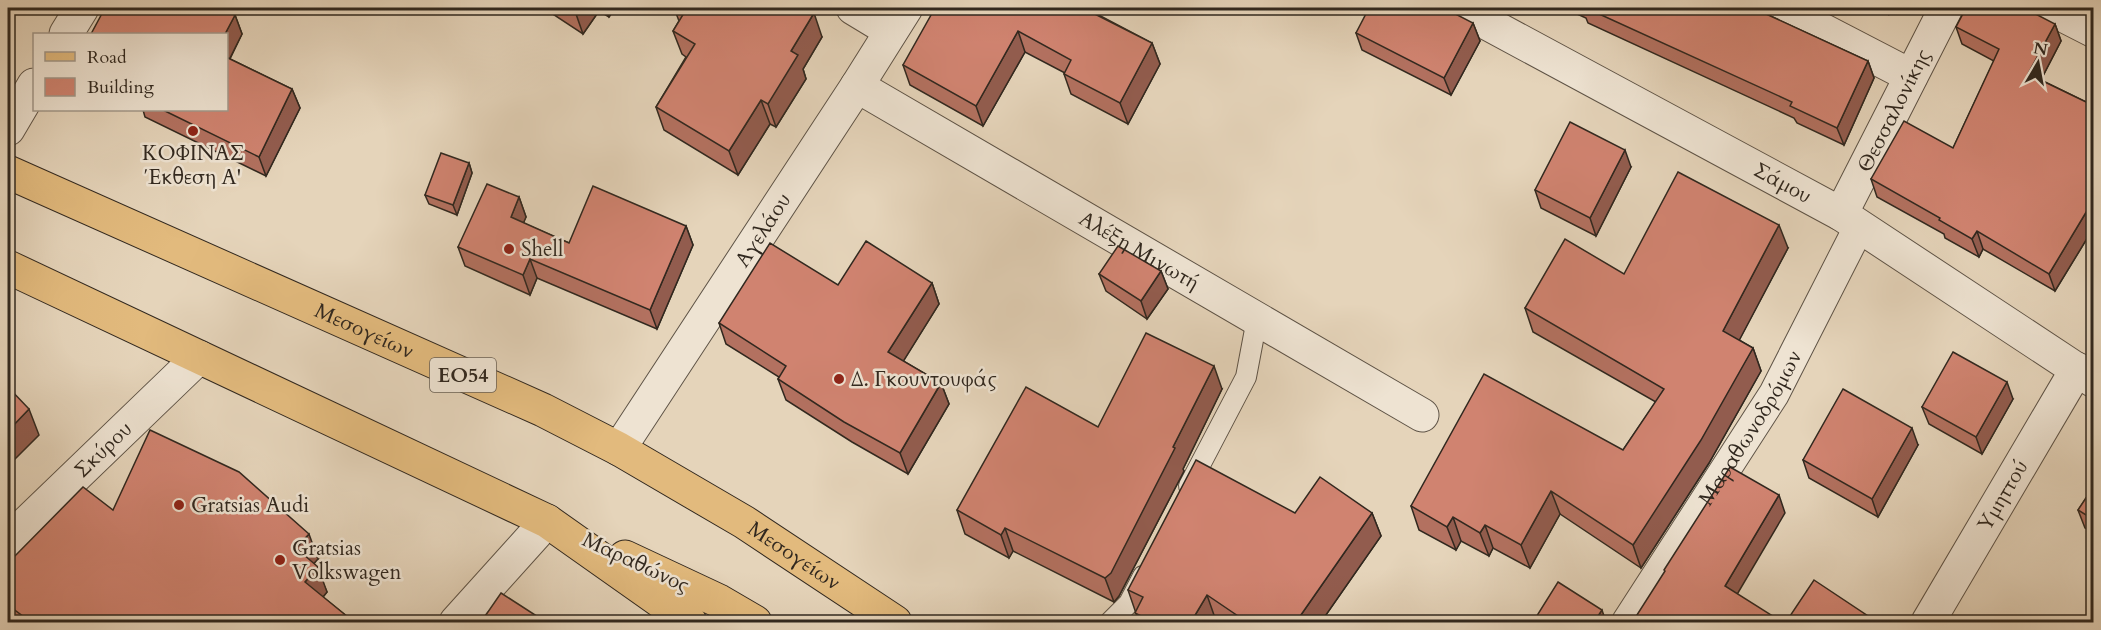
<svg xmlns="http://www.w3.org/2000/svg" width="2101" height="630" font-family="Cardo,serif">
  <rect width="100%" height="100%" fill="#e5d4ba"/>
  <filter id="stains"><feTurbulence type="fractalNoise" baseFrequency=".00333" numOctaves="4"/><feColorMatrix values="0 0 0 0 .2 0 0 0 0 .09 0 0 0 0 .02 0 0 0 .5 -.17"/></filter>
  <radialGradient id="worn" r=".72"><stop offset=".6" stop-color="#630" stop-opacity="0"/><stop offset="1" stop-color="#630" stop-opacity=".3"/></radialGradient>
  <g fill="none" stroke-linecap="round" stroke-linejoin="round">
    <defs>
      <g id="service">
        <path d="M1189 486 1246 377 1257 319"/>
        <path d="M1110 622 1129 603 1143 576"/>
      </g>
      <g id="pedestrian">
        <path id="s1" d="M1627 622 1774 394 1859 227"/>
      </g>
      <g id="minor">
        <path d="M853 8 891 31"/>
        <path id="s2" d="M1459 8 1841 214 2094 381"/>
        <path d="M1780 8 1911 76"/>
        <path d="M2049 8 2094 31"/>
        <path d="M66 34 82 8"/>
        <path id="s3" d="M857 86 1422 415"/>
        <path d="M8 129 34 85"/>
        <path id="s4" d="M1841 214 1946 8"/>
        <path id="s5" d="M619 449 857 86 906 8"/>
        <path id="s6" d="M8 541 199 357"/>
        <path d="M456 622 547 521"/>
        <path id="s7" d="M1928 622 2077 369"/>
      </g>
      <g id="primary">
        <path id="s8" d="M8 172 543 410 619 449 744 522 895 622"/>
        <path d="M8 267 547 521 690 622"/>
        <path d="M625 557 719 601 755 622"/>
      </g>
    </defs>
    <use href="#service" stroke="#5e5346" stroke-width="22"/>
    <use href="#pedestrian" stroke="#5e5346" stroke-width="32"/>
    <use href="#minor" stroke="#5e5346" stroke-width="35"/>
    <use href="#primary" stroke="#31281f" stroke-width="35"/>
    <use href="#service" stroke="#eee3d2" stroke-width="20"/>
    <use href="#pedestrian" stroke="#eee3d2" stroke-width="30"/>
    <use href="#minor" stroke="#eee3d2" stroke-width="33"/>
    <use href="#primary" stroke="#e2ba7d" stroke-width="33"/>
  </g>
  <g fill="#b37160" stroke="#31281f" stroke-width="1.5">
    <path d="M544 8H615L609 17 599 11 583 34 545 9Z"/>
    <path d="M674 8 822 37 803 69 806 79 776 127 770 124 738 175 664 130 656 107 686 57 682 54 673 31 679 21Z"/>
    <path d="M1093 8 1091 11 1152 43 1160 64 1128 124 1071 94 1064 74 1065 73 1025 52 983 126 910 85 903 65Z"/>
    <path d="M1564 8H1753L1868 61 1874 78 1844 145 1797 123 1794 118 1588 23 1586 18Z"/>
    <path d="M1877 8H1892L1889 14Z"/>
    <path d="M235 15 242 34 230 59 292 89 300 108 266 176 145 117 143 110H226V34Z"/>
    <path d="M1473 23 1480 41 1451 95 1362 50 1356 33Z"/>
    <path d="M2055 24 2061 41 2041 80 2086 102 2094 103V227L2055 291 1983 249 1979 257 1945 238 1944 234 1877 197 1871 179 1953 148 1994 61 1962 44 1956 27Z"/>
    <path d="M469 163 472 173 457 215 429 204 425 195Z"/>
    <path d="M1631 167 1596 236 1541 208 1535 190Z"/>
    <path d="M519 197 526 217 523 223 569 243 686 226 693 245 657 329 537 278 530 295 465 266 458 247Z"/>
    <path d="M1788 248 1739 340 1753 348 1761 371 1709 463 1641 568 1560 514 1530 568 1493 548 1489 556 1461 541 1456 550 1419 530 1411 506 1623 450 1656 402 1533 332 1525 308 1624 274Z"/>
    <path d="M1161 271 1168 289 1147 319 1106 291 1099 274Z"/>
    <path d="M932 283 939 304 903 361 941 383 949 404 908 474 852 442 786 400 778 379 779 377 726 344 719 323 838 285Z"/>
    <path d="M1222 389 1183 469 1184 471 1119 596 1114 602 1013 551 1009 558 965 534 957 510 1098 427Z"/>
    <path d="M2013 399 1982 454 1929 424 1922 407Z"/>
    <path d="M1918 445 1878 517 1809 478 1803 460Z"/>
    <path d="M2094 486V533L2085 528 2078 510Z"/>
    <path d="M1295 513H1372L1381 536 1321 622H1221L1215 618 1213 622H1139L1128 590Z"/>
    <path d="M318 559 314 563 327 592 323 597 354 622H8V563Z"/>
  </g>
  <g fill="#925c4e" stroke="#31281f" stroke-width="1.5">
    <path d="M577 8H597L599 11 583 34 575 11Z"/>
    <path d="M605 8H615L609 17Z"/>
    <path d="M1078 8H1093L1084 24Z"/>
    <path d="M1887 8H1892L1889 14Z"/>
    <path d="M814 13 822 37 803 69 806 79 776 127 768 104 791 51Z"/>
    <path d="M235 15 242 34 226 66V34H225Z"/>
    <path d="M1473 23 1480 41 1451 95 1444 78Z"/>
    <path d="M2055 24 2061 41 2035 91 2028 74Z"/>
    <path d="M1018 31 1025 52 983 126 976 106Z"/>
    <path d="M1152 43 1160 64 1128 124 1120 103Z"/>
    <path d="M1868 61 1874 78 1844 145 1837 128Z"/>
    <path d="M292 89 300 108 266 176 259 157Z"/>
    <path d="M761 100 770 124 738 175 729 151Z"/>
    <path d="M1625 150 1631 167 1596 236 1590 218Z"/>
    <path d="M469 163 472 173 457 215 453 205Z"/>
    <path d="M519 197 526 217 518 236 511 217Z"/>
    <path d="M2094 199V227L2055 291 2049 274Z"/>
    <path d="M1779 225 1788 248 1732 354 1723 331Z"/>
    <path d="M686 226 693 245 657 329 650 310Z"/>
    <path d="M1977 231 1983 249 1979 257 1972 239Z"/>
    <path d="M530 259 537 278 530 295 523 275Z"/>
    <path d="M1161 271 1168 289 1147 319 1141 301Z"/>
    <path d="M932 283 939 304 896 373 888 352Z"/>
    <path d="M1753 348 1761 371 1709 463 1641 568 1633 545Z"/>
    <path d="M1214 366 1222 389 1183 469 1184 471 1119 596 1114 602 1105 578 1173 447Z"/>
    <path d="M2007 382 2013 399 1982 454 1976 437Z"/>
    <path d="M941 383 949 404 908 474 900 453Z"/>
    <path d="M29 409 39 435 8 466V431Z"/>
    <path d="M1912 428 1918 445 1878 517 1872 499Z"/>
    <path d="M1551 491 1560 514 1530 568 1521 545Z"/>
    <path d="M1779 495 1785 513 1732 603 1725 586Z"/>
    <path d="M1372 513 1381 536 1321 622H1296Z"/>
    <path d="M1453 517 1461 541 1456 550 1447 527Z"/>
    <path d="M1485 525 1493 548 1489 556 1480 533Z"/>
    <path d="M1005 528 1013 551 1009 558 1001 535Z"/>
    <path d="M309 534 318 559 305 573 296 548Z"/>
    <path d="M318 567 327 592 314 608 305 582Z"/>
    <path d="M1207 595 1215 618 1213 622H1191Z"/>
    <path d="M1602 610 1606 622H1594Z"/>
  </g>
  <g fill="#d08370" stroke="#31281f" stroke-width="1.5">
    <path d="M105 8H220L235 15 225 34H91Z"/>
    <path d="M570 8H577L575 11Z"/>
    <path d="M675 8H804L814 13 791 51 798 55 768 104 761 100 729 151 656 107 695 44 673 31 684 13Z"/>
    <path d="M935 8H1083L1152 43 1120 103 1064 74 1071 60 1018 31 976 106 903 65Z"/>
    <path d="M1369 8H1444L1473 23 1444 78 1356 33Z"/>
    <path d="M1586 8H1753L1868 61 1837 128 1790 106 1792 102Z"/>
    <path d="M1966 8H2024L2055 24 2028 74 2086 102 2087 100 2094 103V199L2049 274 1977 231 1972 239 1939 220 1940 218 1871 179 1904 121 1953 148 1999 49 1956 27Z"/>
    <path d="M226 57 292 89 259 157 163 110H226Z"/>
    <path d="M1570 122 1625 150 1590 218 1535 190Z"/>
    <path d="M441 153 469 163 453 205 425 195Z"/>
    <path d="M1678 172 1779 225 1723 331 1753 348 1701 440 1633 545 1551 491 1521 545 1485 525 1480 533 1453 517 1447 527 1411 506 1484 374 1623 450 1664 389 1525 308 1565 239 1624 274Z"/>
    <path d="M487 184 519 197 511 217 569 243 593 186 686 226 650 310 530 259 523 275 458 247Z"/>
    <path d="M866 241 932 283 888 352 941 383 900 453 844 422 778 379 786 366 719 323 770 243 838 285Z"/>
    <path d="M1118 246 1161 271 1141 301 1099 274Z"/>
    <path d="M1146 333 1214 366 1173 447 1175 448 1111 573 1105 578 1005 528 1001 535 957 510 1026 387 1098 427Z"/>
    <path d="M1953 352 2007 382 1976 437 1922 407Z"/>
    <path d="M8 387 29 409 8 431Z"/>
    <path d="M1843 389 1912 428 1872 499 1803 460Z"/>
    <path d="M150 430 239 472 309 534 296 548 318 567 305 582 354 622H31L8 605V563L83 487 113 510Z"/>
    <path d="M1196 460 1295 513 1320 477 1372 513 1296 622H1247L1207 595 1191 622H1153L1135 613 1143 597 1128 590Z"/>
    <path d="M1730 467 1779 495 1725 586 1782 622H1642L1635 618 1665 571 1664 570Z"/>
    <path d="M2094 486V520L2078 510Z"/>
    <path d="M1814 580 1871 618 1868 622H1786Z"/>
    <path d="M1558 582 1602 610 1594 622H1533Z"/>
    <path d="M501 593 546 622H481Z"/>
    <path d="M1962 617 1972 622H1959Z"/>
  </g>
  <g fill="#8f2418" stroke="#eee3d2" stroke-width="2">
    <circle cx="193" cy="131" r="6"/>
    <circle cx="509" cy="249" r="6"/>
    <circle cx="839" cy="379" r="6"/>
    <circle cx="179" cy="505" r="6"/>
    <circle cx="280" cy="560" r="6"/>
  </g>
  <g text-anchor="middle" stroke-width="5" stroke-linejoin="round" paint-order="stroke">
    <rect fill="#eee3d2" stroke="#6a6055" stroke-width="1.5" x="430" y="358" width="66" height="34" rx="4.5"/>
    <g font-size="20" font-weight="bold" fill="#31281f">
      <text x="463" y="382">ΕΟ54</text>
    </g>
    <g font-size="21" fill="#31281f" stroke="#eee3d2">
      <text dy="7" stroke="none"><textPath href="#s4" startOffset="116">Θεσσαλονίκης</textPath></text>
      <text dy="7" stroke="none"><textPath href="#s2" startOffset="368">Σάμου</textPath></text>
      <text dy="7" stroke="none"><textPath href="#s5" startOffset="262">Αγελάου</textPath></text>
      <text dy="7" stroke="none"><textPath href="#s3" startOffset="327">Αλέξη Μινωτή</textPath></text>
      <text dy="7" stroke="none"><textPath href="#s8" startOffset="390">Μεσογείων</textPath></text>
      <text dy="7" stroke="none"><textPath href="#s1" startOffset="230">Μαραθωνοδρόμων</textPath></text>
      <text dy="7" stroke="none"><textPath href="#s6" startOffset="132">Σκύρου</textPath></text>
      <text dy="7" stroke="none"><textPath href="#s7" startOffset="147">Υμηττού</textPath></text>
      <text dy="7" stroke="none"><textPath href="#s8" startOffset="876">Μεσογείων</textPath></text>
      <text transform="translate(636 562) rotate(25)" y="7">Μαραθώνος</text>
    </g>
    <g font-size="21" fill="#31281f" stroke="#eee3d2" text-anchor="start">
      <text x="193" y="160" text-anchor="middle">ΚΟΦΙΝΑΣ<tspan x="193" dy="24">Έκθεση Α'</tspan></text>
      <text x="521" y="256">Shell</text>
      <text x="851" y="386">Δ. Γκουντουφάς</text>
      <text x="191" y="512">Gratsias Audi</text>
      <text x="292" y="555">Gratsias<tspan x="292" dy="24">Volkswagen</tspan></text>
    </g>
  </g>
  <rect width="2101" height="630" fill="none" stroke="#e5d4ba" stroke-width="30"/>
  <rect x="9" y="9" width="2083" height="612" fill="none" stroke="#31281f" stroke-width="3"/>
  <rect x="15" y="15" width="2071" height="600" fill="none" stroke="#31281f" stroke-width="1.5"/>
  <rect x="33" y="33" width="195" height="78" fill="#eee3d2" stroke="#a2988a" stroke-width="1.5"/>
  <rect x="45" y="52" width="30" height="9" fill="#e2ba7d" stroke="#a2988a" stroke-width="1.5"/>
  <text x="87" y="63" font-size="18" fill="#31281f">Road</text>
  <rect x="45" y="78" width="30" height="18" fill="#d08370" stroke="#a2988a" stroke-width="1.5"/>
  <text x="87" y="93" font-size="18" fill="#31281f">Building</text>
  <g transform="translate(2038 63) rotate(10)" stroke="#eee3d2" stroke-width="4.5" paint-order="stroke">
  <path d="M0-4.5L10 22L0 15L-10 22Z" fill="#31281f"/>
  <text y="-9" font-size="16" font-weight="bold" text-anchor="middle" fill="#31281f">N</text>
  </g>
  <rect width="100%" height="100%" filter="url(#stains)"/>
  <rect width="100%" height="100%" fill="url(#worn)"/>
</svg>
